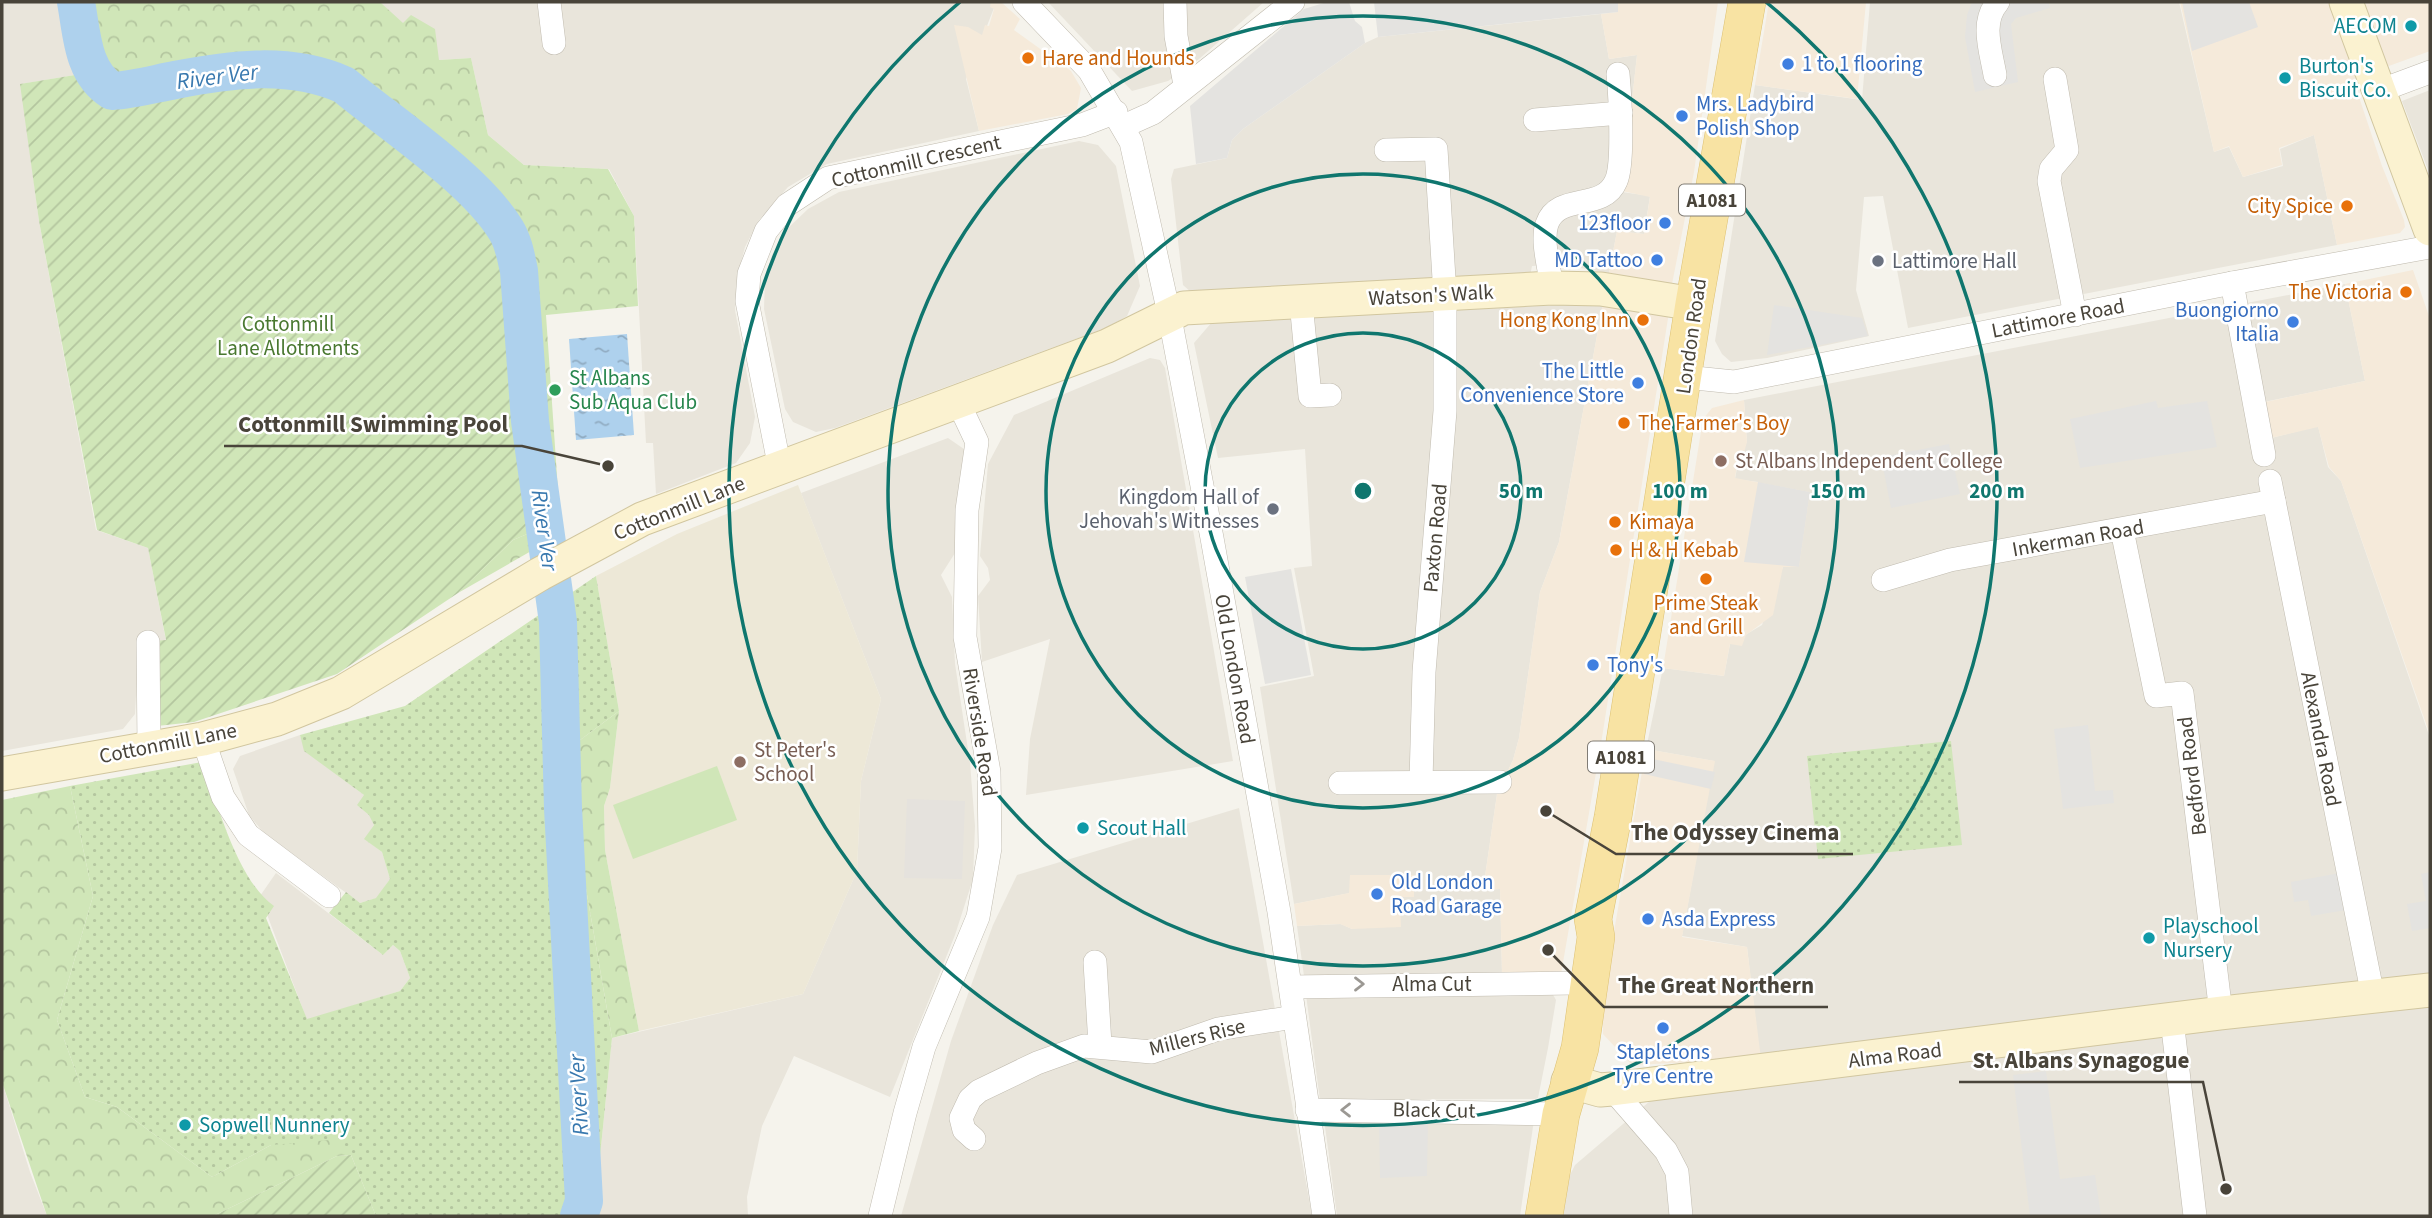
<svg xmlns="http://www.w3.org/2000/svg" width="2432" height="1218" font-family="'Source Sans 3',sans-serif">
  <defs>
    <pattern id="grass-dots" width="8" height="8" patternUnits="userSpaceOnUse" patternTransform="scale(1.75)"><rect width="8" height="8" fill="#d0e6b8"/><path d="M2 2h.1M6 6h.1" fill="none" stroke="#b4c69f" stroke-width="1.8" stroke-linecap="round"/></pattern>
    <pattern id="forest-crowns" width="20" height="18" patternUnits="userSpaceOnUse" patternTransform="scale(1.75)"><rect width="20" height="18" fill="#d0e6b8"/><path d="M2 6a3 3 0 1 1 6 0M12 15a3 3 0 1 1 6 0" fill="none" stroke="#b4c69f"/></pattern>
    <pattern id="garden-furrows" width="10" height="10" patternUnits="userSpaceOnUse" patternTransform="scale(1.75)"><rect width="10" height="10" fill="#d0e6b8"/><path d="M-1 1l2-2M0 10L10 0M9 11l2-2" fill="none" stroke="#b4c69f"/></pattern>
    <pattern id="water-ripples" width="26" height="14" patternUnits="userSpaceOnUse" patternTransform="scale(1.75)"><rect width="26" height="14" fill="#aed1ed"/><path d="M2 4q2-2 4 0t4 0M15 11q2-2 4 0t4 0" fill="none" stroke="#90abc1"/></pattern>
  </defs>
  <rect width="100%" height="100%" fill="#f5f3ec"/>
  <g fill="#e9e5db">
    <path d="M2 2H67L81 74 21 84 39 221 96 530 148 548 166 641H139L135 714 123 729 2 751Z"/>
    <path d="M380 2H991V7L994 8 966 79 979 131 827 164 788 187 759 220 745 247 737 278 735 310 755 417 750 443 736 463 656 494 653 443H646L634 216 609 169 524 165 488 135 471 58 439 60Z"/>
    <path d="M1048 2H1264L1199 59 1168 81 1132 91Z"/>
    <path d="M1870 2H2179L2214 152 2229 147 2243 177 2283 166 2280 149 2314 135 2337 245 1908 328 1883 196 1864 197 1856 290 1869 336 1767 358 1731 362 1722 354 1715 341 1755 85 1862 100Z"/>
    <path d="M1601 14 1609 59 1637 55 1622 192 1650 196 1644 234 1617 231 1609 273 1564 265 1532 266 1530 276 1192 293 1183 285 1171 179 1174 169 1227 158 1232 140 1243 129 1365 43 1378 37Z"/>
    <path d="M2430 90V175L2402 101Z"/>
    <path d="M1079 141 1098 145 1116 166 1140 286 1127 316 1111 326 835 428 816 432 793 422 785 409 764 309 765 278 772 255 786 230 808 209 839 192Z"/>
    <path d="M2345 284 2365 381 2245 406 2271 438 2318 426 2328 467 2341 481 2430 738V1216H1562L1569 1177 1575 1165 1650 1101 1763 1085 1747 947 1682 936 1714 761 1646 749 1663 668 1724 676 1730 644 1762 625 1783 567H1799L1758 482 1735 479 1740 452 1747 442 1744 400Z"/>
    <path d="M1603 303 1559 542 1540 592 1519 738 1513 760 1497 794 1483 890 1500 889 1502 974 1304 976 1297 926 1341 924 1352 929 1400 897H1414V876H1350V893L1294 904 1260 687 1314 676 1294 568 1312 566 1305 449 1218 458 1194 343 1212 322Z"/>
    <path d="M1150 358 1160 360 1165 368 1233 761 1026 795 1030 739 1050 639 982 662 978 596 990 580 988 568 980 556 988 464 1014 415Z"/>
    <path d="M948 438 964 449 965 455 955 553 941 575 952 597 955 664 970 763 975 826 973 879 955 935 890 1097 794 1056 762 1126 747 1197 748 1216H594L612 1038 803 994 857 871 861 781 881 699 801 493Z"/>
    <path d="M300 735 305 751 364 795 374 825 365 839 382 852 390 879 377 898 360 903 264 833 249 815 233 769 240 756Z"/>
    <path d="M1239 808 1312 1216H901L951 1041 993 925 1017 875Z"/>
    <path d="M276 873 383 955 393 945 400 951 410 978 400 991 307 1020 260 896Z"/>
    <path d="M1552 993 1556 1000 1548 1048 1538 1098 1535 1099 1320 1100 1306 995Z"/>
    <path d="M2 1082 30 1172 47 1216H2Z"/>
    <path d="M1324 1119 1534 1120 1520 1216H1337Z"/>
  </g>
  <g fill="#f5eada">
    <path d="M991 2H1001L1020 19 1014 30 1071 71 1081 88 1077 109 1068 114 979 131 954 25 968 27 982 35 985 25 989 26 994 9 990 7Z"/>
    <path d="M1618 2H1718L1694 172 1672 284 1609 273 1617 231 1644 234 1650 197 1622 191 1637 55 1609 59 1601 14 1618 12Z"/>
    <path d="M1769 2H1866L1857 99 1755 85Z"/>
    <path d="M2180 2H2430V51L2353 79 2382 166 2404 220 2405 227 2400 233 2337 245 2314 135 2279 148 2282 165 2243 177 2229 146 2214 152Z"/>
    <path d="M2413 270 2430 319V735L2341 481 2329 467 2318 427 2271 438 2265 402 2365 381 2345 284Z"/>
    <path d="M1603 303 1669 312 1601 744 1561 974H1502L1500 889 1483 890 1497 794 1513 760 1519 738 1540 592 1559 542Z"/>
    <path d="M1744 400 1747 442 1744 453H1739L1735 478 1810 492 1799 567H1783L1773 615 1746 635 1742 646 1730 644 1724 676 1663 668 1703 419 1712 408Z"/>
    <path d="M1646 749 1715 761 1682 937 1747 947 1761 1059 1632 1065 1603 1034V994Z"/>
    <path d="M1350 875H1414V897H1400L1401 927 1352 929 1340 924 1297 926 1294 904 1349 893Z"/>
  </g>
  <path fill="#e5e2dd" d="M907 799 965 801 962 879 904 878Z"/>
  <path fill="#ede8d7" d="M798 485 881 699 861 781 857 871 803 994 639 1031 605 850 604 806 610 788 619 711 596 576 677 534Z"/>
  <g fill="url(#grass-dots)">
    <path d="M596 576 619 711 544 767 573 814 612 1038 594 1216H376L351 1155 271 1145 212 1177 117 1107 85 1097 57 1020 93 896 70 786 202 762C218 804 237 880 274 906L266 918 307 1019 400 991 410 978 400 951 393 945 383 955 329 913 346 892 360 903 376 898 390 879 382 852 364 839 374 825 369 815 357 805 364 795 304 751 300 735 405 706Z"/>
    <path d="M1951 741 1962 845 1818 859 1807 756Z"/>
  </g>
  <g fill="url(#forest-crowns)">
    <path d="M67 2H380L403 23 411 15 435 29 439 60 471 58 488 135 524 165 608 169 634 216 638 306 546 315 561 534 458 593 513 540 532 532 517 424 511 271 498 235 444 173 342 90 318 78 294 75H253L172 85 128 97 111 98 81 74Z"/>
    <path d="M619 711 610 788 604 806 605 850 639 1031 612 1038 573 814 544 767Z"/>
    <path d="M70 786 93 896 57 1020 85 1097 117 1107 212 1177 271 1145 330 1140 351 1155 337 1156 213 1216H47L2 1082V800Z"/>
  </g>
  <g fill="url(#garden-furrows)">
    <path d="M81 74 112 98 128 97 172 85 253 75H294L318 78 342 90 444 173 498 235 511 271 517 424 532 532 513 540 458 593 337 674 194 722 157 726 152 641 166 640 148 548 97 530 39 221 20 84Z"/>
    <path d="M351 1155 376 1216H213L337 1156Z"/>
  </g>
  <path fill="#d0e6b8" d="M717 766 737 820 633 859 613 805Z"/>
  <g fill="#e4e3e0">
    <path d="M1327 2H1349L1355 21 1362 27 1365 43 1243 129 1232 140 1227 158 1196 164 1190 106 1304 9Z"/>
    <path d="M1374 2H1618V12L1378 37Z"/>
    <path d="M1972 2H2049L2050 8 2016 18 2011 24 2018 82 1975 92 1965 37 1967 15Z"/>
    <path d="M2182 2H2249L2258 27 2192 51Z"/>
    <path d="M1774 305 1862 318 1868 336 1767 355Z"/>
    <path d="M2156 401 2158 408 2207 401 2217 447 2080 468 2070 419Z"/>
    <path d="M1949 444 1960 494 1891 508 1881 457Z"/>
    <path d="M1758 482 1810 492 1799 567 1744 562Z"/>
    <path d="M1291 569 1311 675 1265 684 1245 577Z"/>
    <path d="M2088 725 2095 791 2113 790 2114 803 2063 809 2054 729Z"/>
    <path d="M1648 758 1715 772 1711 789 1644 774Z"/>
    <path d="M2430 872V928L2412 931 2407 904 2426 901 2421 874Z"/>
    <path d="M2340 873 2346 910 2311 916 2308 900 2294 902 2291 882Z"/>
    <path d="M2046 1071 2060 1179 2095 1175 2101 1216H2030L2013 1075Z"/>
    <path d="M1379 1121H1428L1427 1176 1380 1178Z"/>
  </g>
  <path fill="url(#water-ripples)" d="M627 334 634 435 576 440 569 339Z"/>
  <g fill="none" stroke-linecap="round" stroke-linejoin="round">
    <path stroke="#aed1ed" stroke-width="38" d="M76 2C82 34 82 72 112 91 133 90 154 84 175 80 232 69 290 61 344 85 391 124 475 179 506 230 514 243 516 257 519 271L530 421 558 622 563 808 584 1201 579 1216"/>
    <defs>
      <g id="street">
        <path d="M549 2 554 43"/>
        <path d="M1024 2 1089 70 1131 142 1170 318 1212 538 1279 912 1324 1216"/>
        <path d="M1175 2 1176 36 1185 85"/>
        <path d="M1995 75C1991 51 1980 22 1998 2"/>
        <path d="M2055 79 2067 150 2051 169 2049 181 2075 315"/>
        <path d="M2379 91 2430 72"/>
        <path d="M1535 120 1621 113"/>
        <path d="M1124 126 1153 113 1293 2"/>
        <path d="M1386 150 1436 149 1445 295V411L1424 672 1421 781"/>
        <path d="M2232 283 2264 455"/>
        <path d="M1552 288C1550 270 1541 241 1547 224 1558 192 1603 212 1616 181 1624 164 1620 95 1618 74"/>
        <path d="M1301 302 1310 396 1330 395"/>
        <path d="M1685 377 1734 382 2232 283 2430 247"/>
        <path d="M780 469 747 301 749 274 766 231 787 205 828 178 1082 125 1116 112"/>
        <path d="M2270 481 2373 996"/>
        <path d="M2122 530 2156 696 2182 693 2221 1013"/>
        <path d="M1883 580 1950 560 2274 501"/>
        <path d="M148 642 149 748"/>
        <path d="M203 739 223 797 248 835 329 896"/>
        <path d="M1340 783 1500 782"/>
        <path d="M1095 962 1100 1045"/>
        <path d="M1291 987 1574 983"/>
        <path d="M2172 1020 2195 1216"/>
        <path d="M1612 1089 1666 1151 1677 1172 1681 1216"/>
        <path d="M1307 1110 1561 1114"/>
        <path d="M974 1139 964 1130 961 1118 970 1099 979 1091 1037 1063 1084 1046 1152 1052 1218 1029 1294 1017"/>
        <path d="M880 1216 905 1113 924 1047 978 917 990 848 989 772 965 637 967 510 977 442 959 404"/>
      </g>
      <g id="secondary">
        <path d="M2346 2 2430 229"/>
        <path d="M2 774 203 739 277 719 341 693 540 574 642 519 1107 346 1184 308 1552 288 1601 289 1694 304"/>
        <path d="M1568 1081 1600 1090 1612 1089 2221 1013 2430 990"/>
      </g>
      <path id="primary" d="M1544 1216 1561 1114 1580 1048 1596 937 1593 919 1613 817 1694 304 1747 2"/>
    </defs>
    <use href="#street" stroke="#c0bbaf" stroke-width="24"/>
    <use href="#secondary" stroke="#d1c69f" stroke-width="35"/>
    <use href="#primary" stroke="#ddc173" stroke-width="38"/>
    <use href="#street" stroke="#fff" stroke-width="23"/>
    <use href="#secondary" stroke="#fbf2d0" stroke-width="33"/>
    <use href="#primary" stroke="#f8e3a3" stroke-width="37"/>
  </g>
  <defs><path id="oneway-chevron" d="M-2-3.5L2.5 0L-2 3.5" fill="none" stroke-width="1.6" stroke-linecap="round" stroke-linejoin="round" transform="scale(1.75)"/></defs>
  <g stroke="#9b9893">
    <use href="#oneway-chevron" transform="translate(1359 984)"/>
    <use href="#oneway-chevron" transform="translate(1346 1110) rotate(180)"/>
  </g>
  <g fill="none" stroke="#0f766e" stroke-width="3.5">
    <circle cx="1363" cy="491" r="158"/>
    <circle cx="1363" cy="491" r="317"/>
    <circle cx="1363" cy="491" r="475"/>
    <path d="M1766 2A634 634 0 1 1 960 2"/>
  </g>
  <g fill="#0f9aa8" stroke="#fff" stroke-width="2.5">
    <circle cx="2411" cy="26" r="7"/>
    <circle cx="2285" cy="78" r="7"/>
    <circle cx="1083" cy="828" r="7"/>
    <circle cx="2149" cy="938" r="7"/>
    <circle cx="185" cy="1125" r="7"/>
  </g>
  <g fill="#e8710a" stroke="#fff" stroke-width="2.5">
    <circle cx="1028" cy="58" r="7"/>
    <circle cx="2347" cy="206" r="7"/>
    <circle cx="2406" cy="292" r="7"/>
    <circle cx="1643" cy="320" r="7"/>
    <circle cx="1624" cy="423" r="7"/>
    <circle cx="1615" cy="522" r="7"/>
    <circle cx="1616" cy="550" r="7"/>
    <circle cx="1706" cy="579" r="7"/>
  </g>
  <g fill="#3f7fe0" stroke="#fff" stroke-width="2.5">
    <circle cx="1788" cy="64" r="7"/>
    <circle cx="1682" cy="116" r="7"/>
    <circle cx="1665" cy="223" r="7"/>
    <circle cx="1657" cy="260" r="7"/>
    <circle cx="2293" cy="322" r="7"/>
    <circle cx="1638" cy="383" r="7"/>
    <circle cx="1593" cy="665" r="7"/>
    <circle cx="1377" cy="894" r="7"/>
    <circle cx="1648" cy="919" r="7"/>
    <circle cx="1663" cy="1028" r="7"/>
  </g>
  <g fill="#6b7280" stroke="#fff" stroke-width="2.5">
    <circle cx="1878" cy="261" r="7"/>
    <circle cx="1273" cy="509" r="7"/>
  </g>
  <circle fill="#2e9e5b" stroke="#fff" stroke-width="2.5" cx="555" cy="390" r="7"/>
  <g fill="#8d6e63" stroke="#fff" stroke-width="2.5">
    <circle cx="1721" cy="461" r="7"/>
    <circle cx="740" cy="762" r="7"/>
  </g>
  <g text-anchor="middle" stroke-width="5" stroke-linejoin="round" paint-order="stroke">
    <g fill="#fff" stroke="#807c75" stroke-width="2">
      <rect x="1679" y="184.5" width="66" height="31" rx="5"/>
      <rect x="1588" y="741.5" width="66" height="31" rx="5"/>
    </g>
    <g font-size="19" font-weight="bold" fill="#49443a">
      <text x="1712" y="207">A1081</text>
      <text x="1621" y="764">A1081</text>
    </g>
    <g font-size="21" fill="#0d838f" stroke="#fff" text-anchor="start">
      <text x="2397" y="33" text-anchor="end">AECOM</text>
      <text x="2299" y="73">Burton's<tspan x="2299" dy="24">Biscuit Co.</tspan></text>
      <text x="1097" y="835">Scout Hall</text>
      <text x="2163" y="933">Playschool<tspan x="2163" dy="24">Nursery</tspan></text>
      <text x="199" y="1132">Sopwell Nunnery</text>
    </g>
    <g font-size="21" fill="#c56008" stroke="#fff" text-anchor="start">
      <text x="1042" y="65">Hare and Hounds</text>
      <text x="2333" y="213" text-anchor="end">City Spice</text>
      <text x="2392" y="299" text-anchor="end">The Victoria</text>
      <text x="1629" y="327" text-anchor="end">Hong Kong Inn</text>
      <text x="1638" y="430">The Farmer's Boy</text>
      <text x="1629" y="529">Kimaya</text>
      <text x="1630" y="557">H &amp; H Kebab</text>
      <text x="1706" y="610" text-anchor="middle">Prime Steak<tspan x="1706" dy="24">and Grill</tspan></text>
    </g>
    <g font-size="21" fill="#366cbe" stroke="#fff" text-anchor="start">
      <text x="1802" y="71">1 to 1 flooring</text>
      <text x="1696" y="111">Mrs. Ladybird<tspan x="1696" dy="24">Polish Shop</tspan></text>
      <text x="1651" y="230" text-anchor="end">123floor</text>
      <text x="1643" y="267" text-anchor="end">MD Tattoo</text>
      <text x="2279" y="317" text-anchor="end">Buongiorno<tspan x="2279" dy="24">Italia</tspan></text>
      <text x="1624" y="378" text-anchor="end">The Little<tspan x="1624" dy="24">Convenience Store</tspan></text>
      <text x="1607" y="672">Tony's</text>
      <text x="1391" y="889">Old London<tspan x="1391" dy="24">Road Garage</tspan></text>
      <text x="1662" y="926">Asda Express</text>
      <text x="1663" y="1059" text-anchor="middle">Stapletons<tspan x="1663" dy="24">Tyre Centre</tspan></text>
    </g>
    <g font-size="21" fill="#49443a" stroke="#fff">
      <text transform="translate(916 161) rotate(-13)" y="7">Cottonmill Crescent</text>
      <text transform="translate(1431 295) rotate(-3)" y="7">Watson's Walk</text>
      <text transform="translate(2058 318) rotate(-11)" y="7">Lattimore Road</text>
      <text transform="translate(1691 336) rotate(-82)" y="7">London Road</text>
      <text transform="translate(679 508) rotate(-22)" y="7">Cottonmill Lane</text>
      <text transform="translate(1435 538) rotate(-85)" y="7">Paxton Road</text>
      <text transform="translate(2078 538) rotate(-10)" y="7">Inkerman Road</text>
      <text transform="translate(1235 669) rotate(80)" y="7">Old London Road</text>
      <text transform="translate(980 732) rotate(81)" y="7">Riverside Road</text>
      <text transform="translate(2321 739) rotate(79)" y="7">Alexandra Road</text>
      <text transform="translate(168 743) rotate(-11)" y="7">Cottonmill Lane</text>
      <text transform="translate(2192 776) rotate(-97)" y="7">Bedford Road</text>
      <text x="1432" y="991">Alma Cut</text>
      <text transform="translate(1197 1037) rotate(-14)" y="7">Millers Rise</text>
      <text transform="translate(1895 1055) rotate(-7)" y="7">Alma Road</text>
      <text transform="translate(1434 1110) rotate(1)" y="7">Black Cut</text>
    </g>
    <g font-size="21" fill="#5b616d" stroke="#fff" text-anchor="start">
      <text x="1892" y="268">Lattimore Hall</text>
      <text x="1259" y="504" text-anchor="end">Kingdom Hall of<tspan x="1259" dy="24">Jehovah's Witnesses</tspan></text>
    </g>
    <g font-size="21" fill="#497830" stroke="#fff">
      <text x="288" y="331">Cottonmill<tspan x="288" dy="24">Lane Allotments</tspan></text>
    </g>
    <g font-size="21" fill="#27864d" stroke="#fff" text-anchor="start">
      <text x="569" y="385">St Albans<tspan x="569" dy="24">Sub Aqua Club</tspan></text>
    </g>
    <g font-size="21" fill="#785e54" stroke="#fff" text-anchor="start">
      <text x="1735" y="468">St Albans Independent College</text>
      <text x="754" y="757">St Peter's<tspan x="754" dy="24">School</tspan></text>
    </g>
    <g font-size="23" font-style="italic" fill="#3979af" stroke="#fff">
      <text transform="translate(217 76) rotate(-7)" y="8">River Ver</text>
      <text transform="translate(545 530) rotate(82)" y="8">River Ver</text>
      <text transform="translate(578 1095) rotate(-93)" y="8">River Ver</text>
    </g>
  </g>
  <circle cx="1363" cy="491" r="10" fill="#0f766e" stroke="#fff" stroke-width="3.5"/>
  <g font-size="21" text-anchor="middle" font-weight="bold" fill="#0f766e" stroke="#fff" stroke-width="5" stroke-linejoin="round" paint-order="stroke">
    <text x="1521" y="498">50 m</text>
    <text x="1680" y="498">100 m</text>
    <text x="1838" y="498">150 m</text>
    <text x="1997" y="498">200 m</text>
  </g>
  <path fill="none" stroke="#49443a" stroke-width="2.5" d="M608 466L522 446H224M1546 811L1616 854H1853M1548 950L1604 1007H1828M2226 1189L2203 1082H1959"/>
  <g fill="#49443a" stroke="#fff" stroke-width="2.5">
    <circle cx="608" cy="466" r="7"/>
    <circle cx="1546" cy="811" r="7"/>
    <circle cx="1548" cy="950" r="7"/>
    <circle cx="2226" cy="1189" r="7"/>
  </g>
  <g font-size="23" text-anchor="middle" font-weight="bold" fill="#49443a" stroke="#fff" stroke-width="5" stroke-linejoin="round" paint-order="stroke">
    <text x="373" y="432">Cottonmill Swimming Pool</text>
    <text x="1735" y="840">The Odyssey Cinema</text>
    <text x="1716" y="993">The Great Northern</text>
    <text x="2081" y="1068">St. Albans Synagogue</text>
  </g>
  <rect width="2432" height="1218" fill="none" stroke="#49443a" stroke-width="7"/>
</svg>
